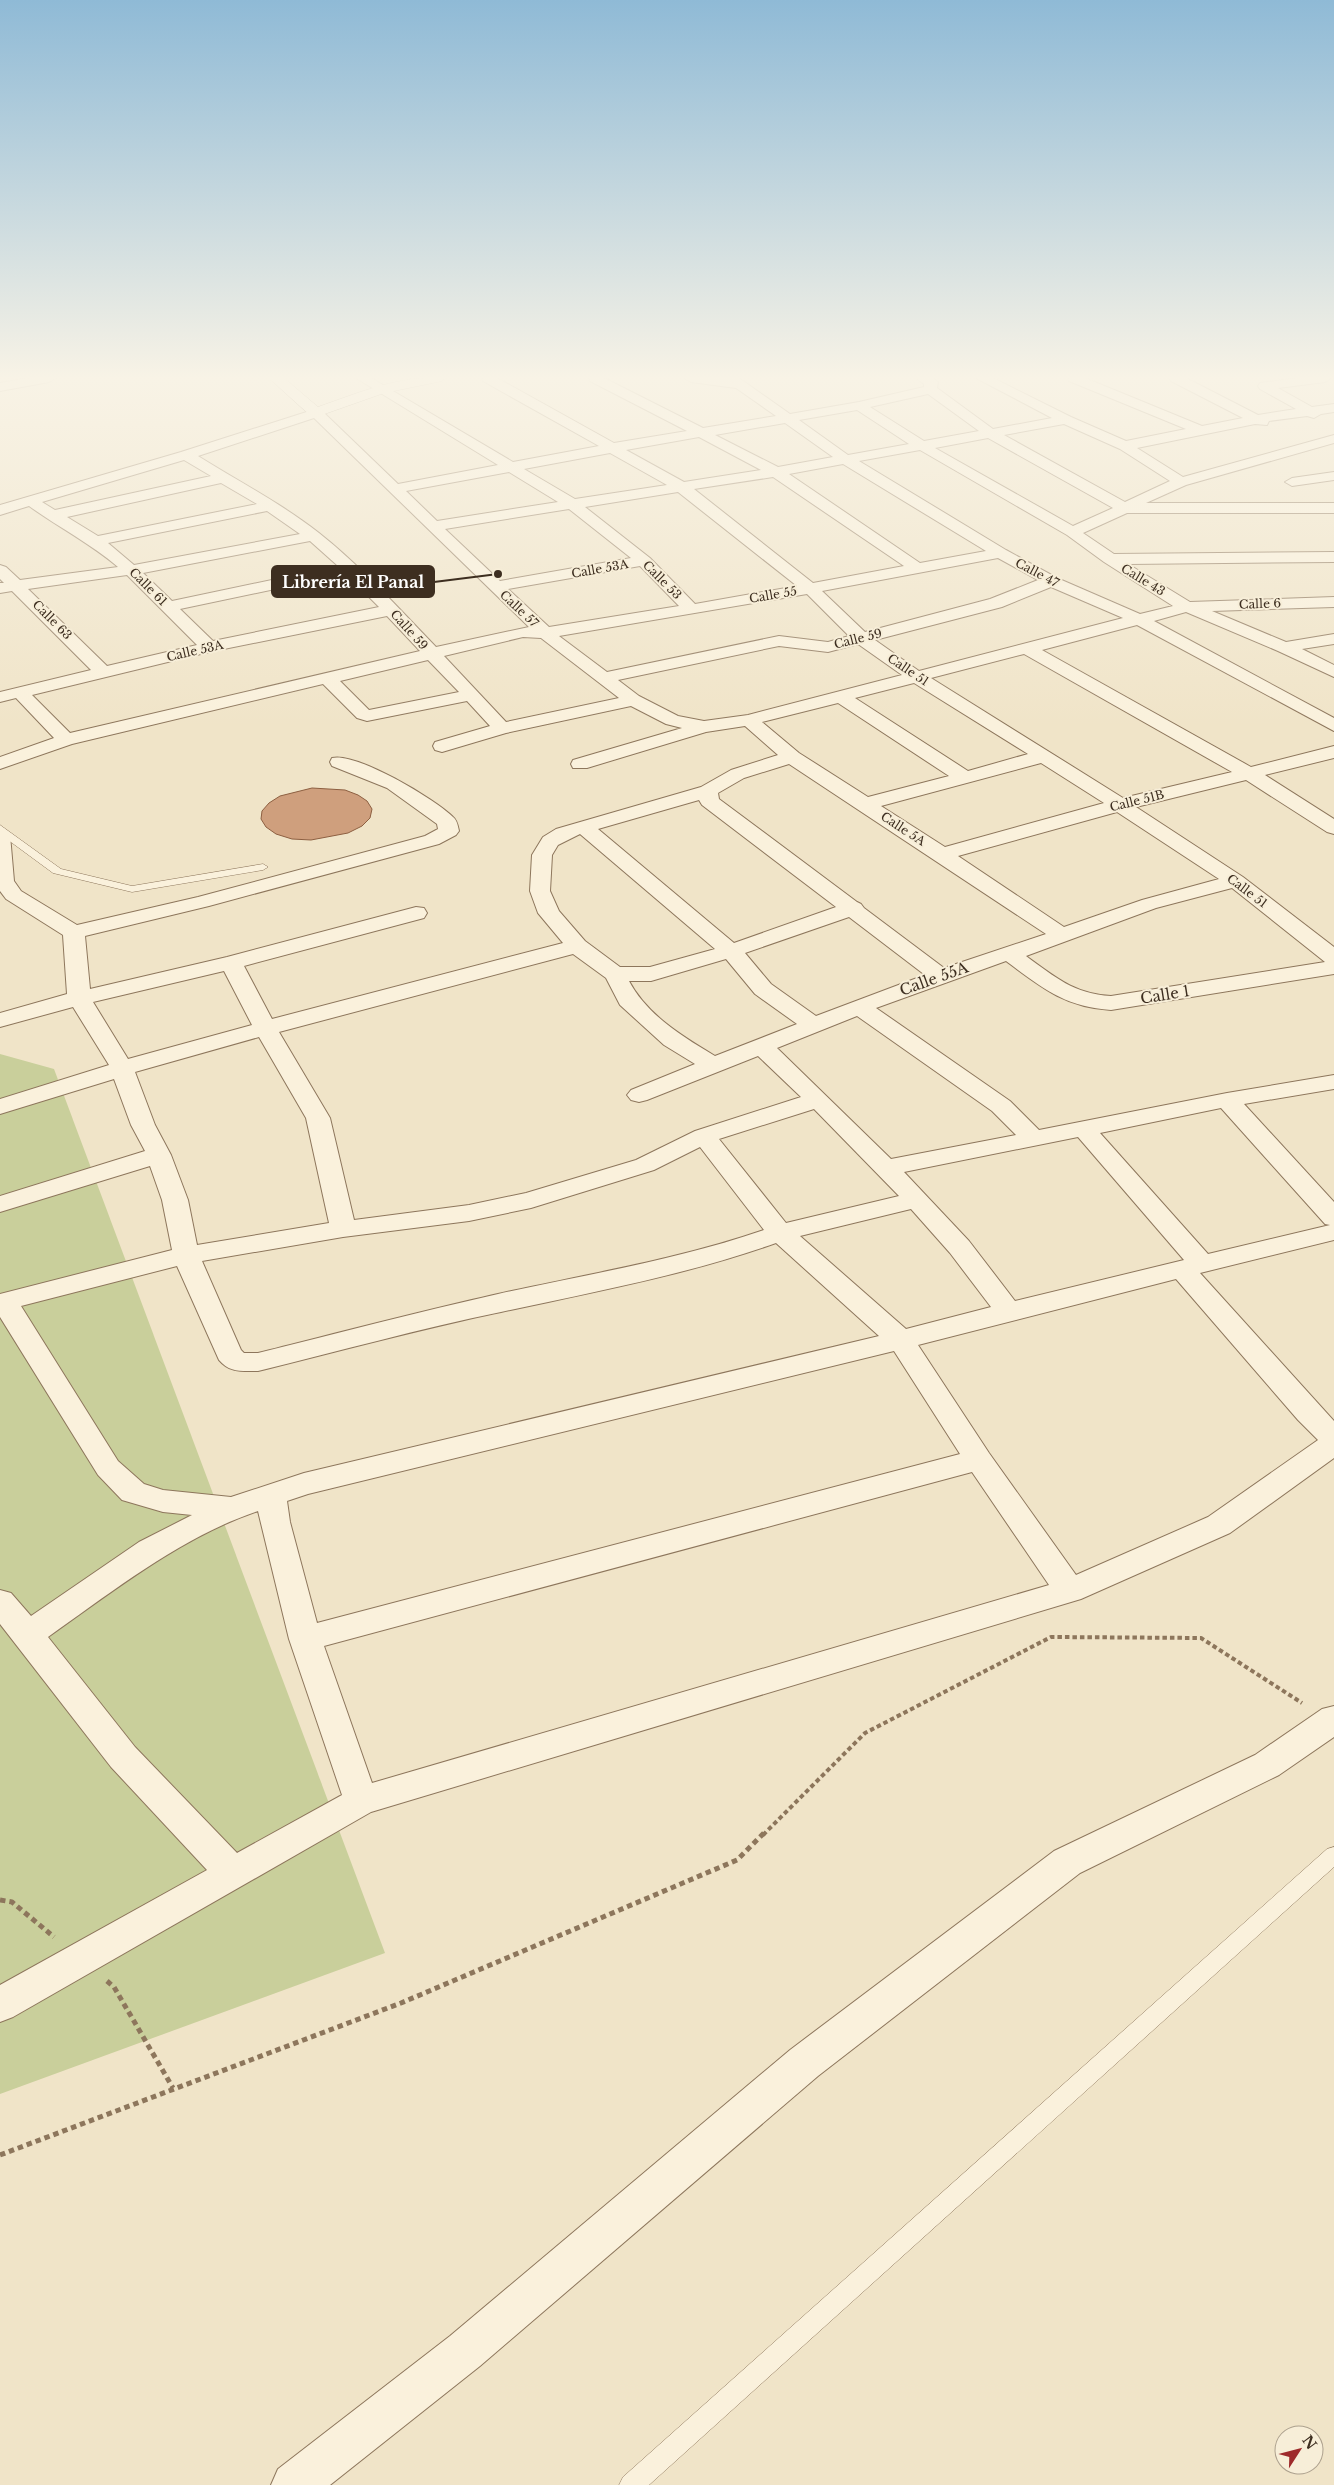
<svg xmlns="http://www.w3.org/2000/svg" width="1334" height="2485" font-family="'Libre Baskerville',serif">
  <rect width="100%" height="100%" fill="#f0e4c8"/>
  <path fill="#c9cf9b" d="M0 1054 54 1069 385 1953 0 2094Z"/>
  <path fill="#cf9f7d" stroke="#8d5f41" d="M312 788 345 790 358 795 367 801 372 809 370 818 362 826 348 833 311 840 292 839 276 834 266 827 261 819 262 811 269 803 280 796Z"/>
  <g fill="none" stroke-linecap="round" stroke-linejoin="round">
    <defs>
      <g id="lane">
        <path d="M0 825 61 869 132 886 263 864 268 867 263 870 132 892 53 873 0 834Z"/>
        <path d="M1334 1847V1867L649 2485H619L623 2477 1327 1849Z"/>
      </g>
      <g id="street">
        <path d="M29 378H56L49 382 0 391V383Z"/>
        <path d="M356 378H371L513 462 599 446 483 381 482 378H497L614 443 687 431 590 381 589 378H604L703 428 776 416 736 388 691 382 685 378H739L790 414 859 402 924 387V384L916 378H932L938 382 937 388 993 429 1052 418 976 378H993L1071 417 1126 441 1186 429 1069 381 1068 378H1085L1202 426 1243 418 1171 381 1170 378H1186L1258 415 1296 409 1260 389 1258 386 1260 383 1298 378H1331L1325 382 1278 388 1312 407 1334 404V412L1321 414 1314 418 1307 416 1269 421 1267 425 1255 424 1137 448 1183 477 1334 435V443L1186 485 1146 503H1334V513H1127L1083 533 1114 554 1334 552V562L1128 564 1190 602 1334 597V607L1212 611 1286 642 1334 634V644L1302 649 1334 665V677L1278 651 1186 612 1154 621 1334 718V731L1137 625 1042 650 1251 767 1334 746V758L1265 775 1334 819V834L1327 832 1246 780 1136 807 1243 877 1334 947V974L1111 1010C1065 1007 1042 988 1006 961L876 1008 1010 1101 1039 1130 1227 1093 1334 1075V1089L1244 1104 1334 1202V1240L1200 1273 1334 1421V1458L1230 1533 1081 1599 371 1812 13 2017 0 2022V1985L207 1870 111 1767 0 1624V1590L11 1593 31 1616 139 1542 192 1515 163 1512 122 1500 98 1475 0 1317V1294L172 1250 162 1200 150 1166 0 1212V1196L145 1151 131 1125 114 1079 0 1114V1099L109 1065 73 1007 0 1027V1013L67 994 63 935 6 899 0 891V829L7 831 10 835 14 881 21 891 77 925 198 897 425 836 438 829 437 824 387 788 332 766 330 762 332 758C356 752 435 799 453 817 457 820 458 826 459 831L456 835 439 844 209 906 85 936 90 989 227 957 416 907 424 908 427 913 424 918 244 966 272 1019 563 943 538 913 530 891 532 855 543 837 556 829 701 787 731 770 778 755 745 726 706 732 587 768H573L571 764 573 760 682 728 666 724 631 706 506 733 442 752 435 750 433 746 435 742 490 726 467 701 367 721 357 718 323 684 72 744 0 769V757L54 738 16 698 0 702V692L91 670 12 591 0 593V583H4L0 579V565L6 567 20 580 118 567C90 543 58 527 29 506L0 515V505L181 452 316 409 321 410 398 484 498 465ZM928 394 979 431 924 441 870 407ZM857 410 909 444 848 455 799 420ZM314 418 529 627 436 647C398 608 362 567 319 533 282 504 238 481 198 456ZM785 423 833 457 778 467 715 435ZM1064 424 1120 449 1170 481 1125 502 1004 435ZM699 437 761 470 684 482 626 450ZM988 438 1113 508 1073 526 935 448ZM920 450 1067 535 1104 562 1173 606 1140 614 1057 578 1006 550 859 461ZM610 453 667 485 575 499 524 469ZM184 460 211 476 55 510 42 502ZM843 464 986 551 920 563 789 474ZM509 472 558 502 437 521 406 491ZM773 477 904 566 813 583 694 489ZM221 483 257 504 98 536 67 517ZM678 492 797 586 695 604 650 558 585 507ZM569 509 631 558 500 581 445 529ZM267 511 300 534 134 565 108 543ZM310 541 338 566 172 601 143 573ZM998 558 1038 580 990 599 865 632 822 591ZM640 566 679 606 549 627 508 589ZM346 574 379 607 213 641 180 609ZM127 575 197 645 107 666 28 589ZM1051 587 1123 618 919 671 875 640 1002 607ZM807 594 849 636 828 642 779 636 607 672 559 636ZM387 616 420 651 70 733 32 695 209 652ZM523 637 541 638 619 698 506 722 444 656ZM858 644 902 675 748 715 704 721 678 716 639 696 618 680 779 646 828 652ZM1024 654 1232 772 1123 798 931 678ZM428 660 459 692 369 710 340 681ZM914 683 1028 754 968 771 855 698ZM838 703 949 776 868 797 799 753 762 722ZM1041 763 1104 803 945 847 881 806ZM789 764 1046 934 944 968 864 908 861 904 857 902 719 799 718 793 744 778ZM699 800 702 805 836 907 734 943 598 829ZM1117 812 1219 879 1142 900 1064 927 958 856ZM580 834 715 949 650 967H620L585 941 559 911 550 891 552 855 558 845ZM1232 888 1325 962 1111 996C1074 994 1055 977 1026 956L1156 908ZM849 917 925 975 816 1016 771 984 745 953ZM573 954 606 978 620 1005 664 1045 695 1064 631 1090 627 1095 631 1100 639 1102 647 1100 758 1056 801 1097 695 1131 636 1160 526 1193 469 1205 354 1220 330 1118 279 1032ZM726 959 755 994 797 1024 715 1056C683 1037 647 1015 629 981H651ZM224 971 252 1025 128 1059 93 1002ZM857 1016 992 1111 1016 1135 891 1159 777 1048ZM259 1037 306 1118 329 1223 197 1245 188 1200 171 1155 155 1125 135 1072ZM1221 1108 1325 1224 1330 1225 1208 1254 1100 1133ZM814 1109 899 1196 786 1223 719 1139ZM1078 1137 1184 1260 1015 1301 969 1241 904 1172ZM700 1147 764 1230C677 1260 588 1274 498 1294 418 1312 338 1333 258 1353H244L241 1350 202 1261 343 1237 469 1221 531 1208 654 1170ZM911 1209 950 1253 991 1307 906 1329 800 1236ZM776 1243 879 1336 304 1473 231 1497 163 1490 144 1484 118 1461 21 1306 177 1266 219 1360C230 1373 242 1371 258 1371 339 1351 419 1329 501 1312 593 1292 686 1275 776 1243ZM1176 1279 1298 1420 1318 1440 1208 1517 1076 1575 989 1453 918 1345ZM894 1351 960 1454 317 1623 290 1522 287 1501 308 1494ZM972 1472 1049 1585 372 1783 324 1646ZM258 1511 289 1639 342 1795 237 1853 135 1747 48 1637C113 1591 183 1536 258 1511Z"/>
        <path d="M1334 472V480L1292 486 1285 482 1292 478Z"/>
        <path d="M1334 1706V1737L1279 1775 1080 1873 818 2076 480 2366 330 2485H271L278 2469 450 2336 790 2050 1054 1851 1255 1755 1322 1709Z"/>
      </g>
      <path id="secondary" d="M269 378H284L318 407C358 393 400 375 444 378L442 381 384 393 316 417 311 416Z"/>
    </defs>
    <use href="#lane" stroke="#8d765c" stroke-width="1"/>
    <use href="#street" stroke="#8d765c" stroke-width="2"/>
    <use href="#secondary" stroke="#6f573f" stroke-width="1"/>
    <path stroke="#8d765c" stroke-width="4" stroke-dasharray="4.5 3" stroke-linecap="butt" d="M763 1835 865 1733 1051 1637 1201 1638 1302 1703"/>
    <g stroke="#8d765c" stroke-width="5" stroke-dasharray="5.5 4" stroke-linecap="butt">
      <path d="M0 1900 12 1902 54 1937"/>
      <path d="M107 1981 114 1987 173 2088"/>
      <path d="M0 2155 401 2003 737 1860 764 1833"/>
    </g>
    <use href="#lane" fill="#faf1dc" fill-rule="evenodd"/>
    <use href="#street" fill="#faf1dc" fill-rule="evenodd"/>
    <use href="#secondary" fill="#faf1dc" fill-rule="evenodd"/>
  </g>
  <linearGradient id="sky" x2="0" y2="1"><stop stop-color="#8fbad6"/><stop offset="0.52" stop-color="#f8f3e6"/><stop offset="1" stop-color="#f8f3e6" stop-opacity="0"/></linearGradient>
  <rect width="1334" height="726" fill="url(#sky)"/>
  <g text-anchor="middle" stroke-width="4" stroke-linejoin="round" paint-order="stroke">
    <g font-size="12" fill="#3d2e20" stroke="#f7eed8">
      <text transform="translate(600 569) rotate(-10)" y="4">Calle 53A</text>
      <text transform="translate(1037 573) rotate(28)" y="4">Calle 47</text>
      <text transform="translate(662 580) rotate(45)" y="4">Calle 53</text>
      <text transform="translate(1143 580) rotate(31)" y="4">Calle 43</text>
      <text transform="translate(148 587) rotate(45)" y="4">Calle 61</text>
      <text transform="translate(773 595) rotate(-10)" y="4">Calle 55</text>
      <text transform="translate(1260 604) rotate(-2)" y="4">Calle 6</text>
      <text transform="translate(519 609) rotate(43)" y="4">Calle 57</text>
      <text transform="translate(52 620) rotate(45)" y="4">Calle 63</text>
      <text transform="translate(409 630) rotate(48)" y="4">Calle 59</text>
      <text transform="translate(858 639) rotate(-14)" y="4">Calle 59</text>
      <text transform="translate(195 651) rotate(-13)" y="4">Calle 53A</text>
      <text transform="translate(908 670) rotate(34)" y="4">Calle 51</text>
      <text transform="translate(1137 801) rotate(-14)" y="4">Calle 51B</text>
      <text transform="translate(903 829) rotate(33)" y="4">Calle 5A</text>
      <text transform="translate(1247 891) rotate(37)" y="4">Calle 51</text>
    </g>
    <g font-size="15" fill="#3d2e20" stroke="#f7eed8">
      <text transform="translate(934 979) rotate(-20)" y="5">Calle 55A</text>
      <text transform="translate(1165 995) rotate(-9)" y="5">Calle 1</text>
    </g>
  </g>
  <path fill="none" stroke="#3d2e20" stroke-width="2" d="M498 574L434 582"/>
  <circle fill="#3d2e20" stroke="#f7eed8" stroke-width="2" cx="498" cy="574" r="5"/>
  <rect fill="#3d2e20" stroke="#3d2e20" stroke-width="2" x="272" y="566" width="162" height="31" rx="5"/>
  <g font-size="16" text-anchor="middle" font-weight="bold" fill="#fff">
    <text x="353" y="588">Librería El Panal</text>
  </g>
  <g transform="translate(1299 2450) rotate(54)"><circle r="24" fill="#f7eed8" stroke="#ada18e"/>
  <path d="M0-4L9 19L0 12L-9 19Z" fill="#9e2a2b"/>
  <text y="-8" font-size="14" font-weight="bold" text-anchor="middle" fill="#3d2e20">N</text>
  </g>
</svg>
